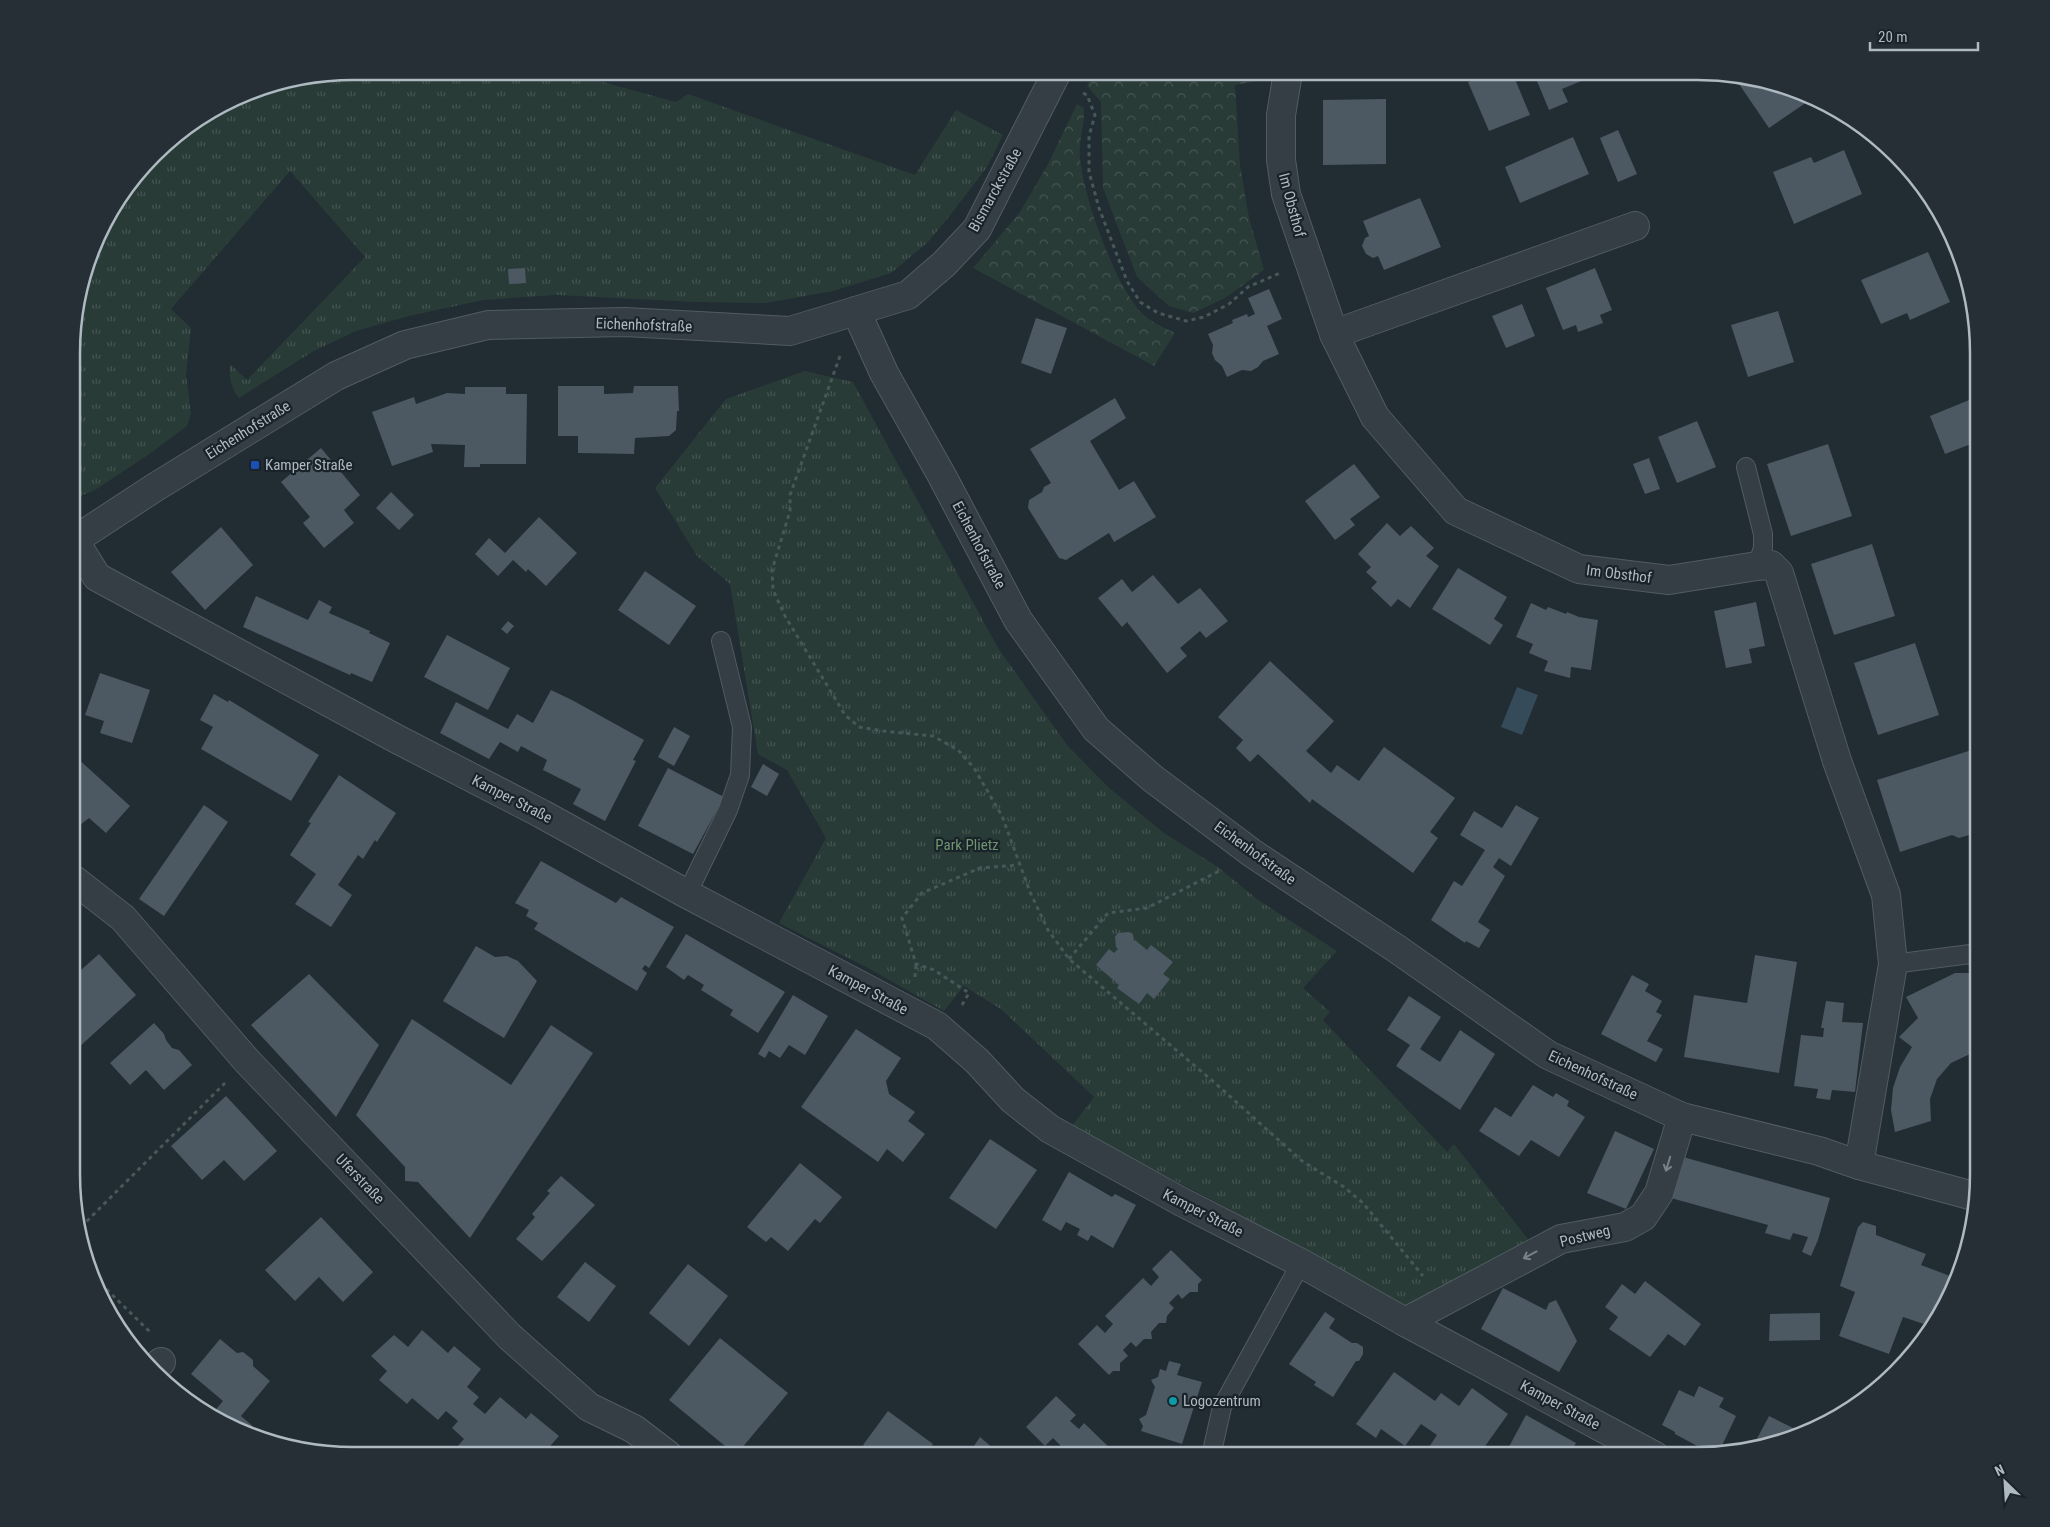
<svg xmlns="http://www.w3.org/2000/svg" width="2050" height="1527" font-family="'Roboto Condensed',sans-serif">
  <defs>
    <pattern id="grass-tufts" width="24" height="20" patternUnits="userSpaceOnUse" patternTransform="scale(1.25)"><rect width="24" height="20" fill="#293b37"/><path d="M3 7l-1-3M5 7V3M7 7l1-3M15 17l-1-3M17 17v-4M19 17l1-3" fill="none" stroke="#465552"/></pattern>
    <pattern id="forest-crowns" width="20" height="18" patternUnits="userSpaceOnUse" patternTransform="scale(1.25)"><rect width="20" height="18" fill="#293b37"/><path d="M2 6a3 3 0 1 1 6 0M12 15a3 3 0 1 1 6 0" fill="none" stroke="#465552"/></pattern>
  </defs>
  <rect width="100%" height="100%" fill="#212c33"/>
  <g fill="url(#grass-tufts)">
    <path d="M353 71H573V74L676 102 688 94 915 175 956 110 1003 135 987 167 948 218 927 243 891 273 833 291 766 303 695 302 557 295 483 300 409 316 356 331 312 352 239 398C231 387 229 378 230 364L247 380 365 257 290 171 171 309 191 328 186 375 191 413 187 426 148 455 95 490 73 499 74 316 109 213 168 141 262 86Z"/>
    <path d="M805 371 853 382 998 648 1067 745 1108 787 1164 833 1218 867 1257 899 1337 951 1303 988 1330 1012 1323 1020 1447 1152 1454 1144 1530 1242 1400 1308 1303 1248 1072 1126 1094 1097 1002 1010 964 986 944 1011 868 968 779 923 826 838 787 770 758 754 730 584 697 556 655 488 726 399Z"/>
  </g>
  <g fill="url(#forest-crowns)">
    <path d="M1093 72H1270L1269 79 1235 85 1240 165 1249 218 1264 270 1225 298 1193 313 1169 306 1137 277 1103 188 1101 102 1087 86Z"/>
    <path d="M1077 104 1084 108C1085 124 1078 142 1080 158 1083 196 1116 290 1145 316 1153 323 1165 328 1175 333L1154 366 973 268 1020 212 1048 164Z"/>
  </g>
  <path fill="#364b59" d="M1517 687 1538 695 1522 735 1501 727Z"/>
  <g fill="#4c5962">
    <path d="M1493 72H1512L1530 115 1489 131 1468 82Z"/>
    <path d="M1550 72H1603L1562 89 1568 102 1549 110 1537 81 1552 75Z"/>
    <path d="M1746 79 1804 93 1813 98 1769 128 1739 84Z"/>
    <path d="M1386 99V164L1323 165V100Z"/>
    <path d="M1618 130 1637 174 1618 182 1600 138Z"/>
    <path d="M1573 137 1589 174 1520 203 1505 167Z"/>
    <path d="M1844 150 1862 194 1794 224 1773 172 1811 157 1814 163Z"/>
    <path d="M1420 198 1441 247 1384 270 1378 256 1373 258 1366 254 1362 246 1365 238 1369 236 1363 221Z"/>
    <path d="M1928 252 1950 302 1910 320 1907 313 1881 324 1861 280Z"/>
    <path d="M525 268 526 283 509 284 508 269Z"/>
    <path d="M1595 268 1612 310 1600 315 1603 323 1578 332 1576 325 1563 330 1546 288Z"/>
    <path d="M1269 289 1282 319 1267 326 1279 354 1263 361 1258 367 1251 371 1242 370 1227 377 1222 366 1215 360 1212 353 1213 345 1208 334 1233 323 1232 320 1247 314 1248 317 1255 314 1248 298Z"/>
    <path d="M1522 304 1535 336 1506 348 1492 316Z"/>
    <path d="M1778 311 1794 362 1748 377 1731 325Z"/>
    <path d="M1036 318 1067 328 1051 374 1021 363Z"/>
    <path d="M558 386H604V394L633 393 634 386H678L679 411H677L676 430 669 436 635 438 634 454 578 453V436H558Z"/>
    <path d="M465 387H506V394H527L526 464H480V467H464L465 445 431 444 433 452 392 466 372 412 414 397 416 404 447 393 465 394Z"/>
    <path d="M1979 396V441L1945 454 1930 416Z"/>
    <path d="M1115 398 1126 418 1090 441 1119 490 1134 481 1156 517 1114 542 1109 533 1066 560 1059 558 1028 508 1029 500 1042 492 1044 487 1051 483 1030 449Z"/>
    <path d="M1697 421 1716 467 1677 483 1658 437Z"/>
    <path d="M1828 444 1852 516 1791 536 1767 464Z"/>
    <path d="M321 448 360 495 344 510 354 523 324 548 303 523 310 517 281 482Z"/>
    <path d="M1649 458 1660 489 1645 494 1633 464Z"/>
    <path d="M1354 464 1380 497 1350 519 1355 525 1335 540 1305 501Z"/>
    <path d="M391 492 414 515 399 530 376 508Z"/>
    <path d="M539 517 577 553 546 586 528 569 526 572 513 560 498 576 475 554 489 538 505 553Z"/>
    <path d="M1387 523 1400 536 1411 526 1434 548 1426 556 1439 566 1410 608 1398 599 1391 607 1371 588 1377 582 1366 572 1371 567 1358 554Z"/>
    <path d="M221 527 253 565 205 610 171 572Z"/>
    <path d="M1872 544 1895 616 1834 635 1811 564Z"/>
    <path d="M1458 568 1507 597 1494 619 1503 625 1490 645 1432 609Z"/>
    <path d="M645 571 696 606 669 645 618 610Z"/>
    <path d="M1153 575 1178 604 1200 588 1228 621 1206 638 1200 631 1180 648 1187 656 1167 673 1127 622 1122 627 1098 598 1122 579 1132 592Z"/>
    <path d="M256 596 308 620 319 600 332 607 329 613 370 631 369 633 390 643 372 682 351 673 350 675 243 627Z"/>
    <path d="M1756 602 1765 646 1749 649 1752 663 1726 668 1714 611Z"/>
    <path d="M1531 603 1546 610 1548 607 1566 614 1567 612 1579 617 1598 620 1591 670 1571 667 1570 678 1544 671 1548 661 1529 653 1533 644 1516 637Z"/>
    <path d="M508 621 514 626 507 634 501 629Z"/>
    <path d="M447 635 510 668 488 710 424 677Z"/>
    <path d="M1915 643 1939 715 1878 735 1854 663Z"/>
    <path d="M1270 661 1334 721 1306 751 1331 773 1337 765 1359 781 1384 747 1455 798 1430 832 1438 838 1413 873 1312 799 1310 803 1258 754 1250 762 1236 748 1243 740 1218 717Z"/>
    <path d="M100 673 150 690 132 743 100 733 104 721 85 715Z"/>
    <path d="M551 690 572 700 644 740 633 760 636 761 605 821 573 804 581 789 543 770 547 760 521 746 518 752 500 742 489 759 440 733 456 702 508 729 517 714 533 723Z"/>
    <path d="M214 694 228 702 229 700 319 755 291 801 201 749 213 727 200 720Z"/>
    <path d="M674 727 690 736 674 766 658 757Z"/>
    <path d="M1978 748V829L1976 833 1959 838 1952 835 1900 852 1877 780Z"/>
    <path d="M76 757 130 806 106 833 89 818 80 825 73 818V760Z"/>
    <path d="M763 764 779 774 767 796 751 787Z"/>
    <path d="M668 768 724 797 693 854 638 826Z"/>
    <path d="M339 775 396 813 377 842 375 840 363 859 358 855 338 885 352 895 331 927 295 904 316 874 290 855 311 823 308 822Z"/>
    <path d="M204 805 228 822 164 916 139 899Z"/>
    <path d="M1516 805 1539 818 1511 866 1499 858 1493 867 1505 876 1478 922 1490 930 1479 948 1466 941 1465 943 1431 920 1454 881 1462 886 1485 850 1460 835 1474 811 1502 828Z"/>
    <path d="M541 861 616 903 621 897 674 927 649 968 645 965 642 969 647 973 637 991 534 929 538 923 526 916 529 910 515 903Z"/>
    <path d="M1129 932 1133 934 1134 941 1135 940 1147 950 1151 945 1173 962 1163 974 1170 979 1154 999 1147 993 1139 1004 1117 988 1119 985 1096 965 1109 949 1114 953 1118 949 1116 947 1115 937 1118 933Z"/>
    <path d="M686 934 785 992 758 1033 730 1015 733 1010 701 990 704 985 688 975 684 980 666 967Z"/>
    <path d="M476 946 495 957 507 956 518 961 537 981 504 1038 443 1001Z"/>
    <path d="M99 954 136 995 77 1049 72 1044V978Z"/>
    <path d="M1755 955 1797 962 1779 1073 1684 1057 1694 995 1747 1003Z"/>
    <path d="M1955 973H1978V1054H1970L1951 1063 1937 1079 1930 1099 1931 1121 1895 1132 1891 1110 1893 1088 1900 1067 1912 1047 1899 1037 1918 1018 1906 997Z"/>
    <path d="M309 974 379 1045 336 1117 251 1025Z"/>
    <path d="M1632 975 1649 984 1645 991 1662 1001 1656 1012 1662 1015 1647 1041 1663 1049 1656 1062 1601 1034Z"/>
    <path d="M793 995 828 1016 805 1055 789 1045 780 1058 769 1051 765 1058 758 1054Z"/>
    <path d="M1409 996 1441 1017 1420 1049 1440 1062 1460 1030 1495 1054 1460 1110 1396 1066 1410 1045 1387 1030Z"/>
    <path d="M1826 1001 1844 1003 1842 1022 1863 1023 1855 1092 1832 1090 1830 1100 1816 1098 1818 1089 1794 1086 1801 1035 1823 1037 1824 1028H1821Z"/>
    <path d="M412 1019 511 1085 551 1025 593 1053 470 1238 418 1182 405 1181V1167L356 1115Z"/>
    <path d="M154 1023 164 1034 166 1040 172 1048 179 1050 192 1065 164 1090 146 1070 130 1085 110 1063Z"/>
    <path d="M856 1029 901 1058 886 1081 889 1094 915 1112 908 1121 925 1134 903 1162 887 1149 878 1162 801 1107Z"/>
    <path d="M1533 1085 1553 1097 1556 1093 1569 1101 1567 1106 1585 1117 1559 1157 1531 1140 1519 1156 1479 1131 1495 1107 1511 1117Z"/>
    <path d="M226 1096 277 1151 244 1181 224 1160 202 1180 171 1146Z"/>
    <path d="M1615 1131 1654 1149 1626 1209 1587 1193Z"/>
    <path d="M990 1139 1037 1170 996 1229 949 1198Z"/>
    <path d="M1683 1157 1830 1198 1818 1240 1811 1256 1802 1252 1808 1237 1793 1233 1790 1240 1765 1233 1768 1225 1671 1198Z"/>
    <path d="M800 1163 842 1197 820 1223 815 1219 788 1251 771 1237 766 1242 747 1227Z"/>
    <path d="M1069 1172 1112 1197 1115 1194 1136 1205 1113 1248 1091 1235 1088 1241 1077 1235 1080 1229 1066 1222 1061 1231 1042 1220Z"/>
    <path d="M561 1176 595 1205 542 1261 516 1239 535 1217 532 1214 550 1193 547 1191Z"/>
    <path d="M321 1217 373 1272 343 1302 319 1277 295 1301 265 1270Z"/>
    <path d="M1863 1222 1876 1226V1235L1926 1254 1921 1265 1958 1279 1930 1326 1903 1317 1889 1354 1839 1336 1855 1292 1840 1286 1858 1227Z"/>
    <path d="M1171 1250 1202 1280 1198 1284V1292H1190L1182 1299 1178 1294 1169 1303 1174 1308 1167 1316 1166 1323H1159L1151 1332 1152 1339H1144L1136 1347 1131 1342 1123 1350 1128 1356 1120 1363V1371H1113L1109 1375 1078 1344 1097 1325 1105 1333 1113 1324 1105 1316 1143 1278 1151 1286 1159 1277 1152 1269Z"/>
    <path d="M585 1262 616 1286 589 1322 557 1297Z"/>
    <path d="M688 1264 728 1296 689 1346 649 1313Z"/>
    <path d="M1645 1281 1701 1324 1685 1346 1668 1334 1650 1357 1609 1329 1618 1317 1605 1307 1622 1284 1635 1294Z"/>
    <path d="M1503 1288 1546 1310 1549 1303 1556 1300 1577 1341 1559 1372 1481 1329Z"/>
    <path d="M1325 1312 1335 1319 1329 1328 1352 1343H1357L1363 1347V1354L1359 1361H1356L1333 1397 1314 1385 1316 1382 1289 1364Z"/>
    <path d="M1820 1313V1340L1769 1341 1770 1314Z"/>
    <path d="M422 1330 448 1353 454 1346 481 1369 467 1387 479 1397 473 1404 485 1414 500 1397 526 1419 531 1413 559 1436 544 1453 547 1455H466L457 1447 464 1439 452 1428 458 1421 446 1411 438 1420 412 1398 407 1404 379 1380 387 1371 371 1356 394 1335 408 1347Z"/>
    <path d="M720 1338 788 1393 736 1455 669 1400Z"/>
    <path d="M220 1339 237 1353 243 1352 253 1360V1366L270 1381 241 1416 256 1429 250 1435 213 1413 223 1401 191 1374Z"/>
    <path d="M1169 1361 1181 1364 1177 1375 1202 1382 1182 1444 1141 1431 1143 1426 1139 1419 1146 1415 1155 1387 1151 1380 1158 1377 1160 1369 1166 1371Z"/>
    <path d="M1394 1372 1435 1401 1441 1393 1459 1406 1472 1388 1508 1414 1478 1456H1439L1429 1447 1437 1435 1421 1424 1405 1446 1381 1429 1376 1438 1356 1424Z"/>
    <path d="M179 1386 205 1408 204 1409 175 1391Z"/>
    <path d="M1699 1386 1724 1398 1719 1407 1736 1416 1718 1454H1712L1675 1434V1432L1662 1425 1679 1390 1694 1397Z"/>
    <path d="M1056 1396 1076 1415 1070 1421 1079 1429 1084 1423 1117 1455H1055L1062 1447 1053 1438 1045 1446 1026 1427Z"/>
    <path d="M888 1411 933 1444 925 1455H877L863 1445Z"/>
    <path d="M1526 1415 1576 1443 1569 1456H1504Z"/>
    <path d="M1769 1416 1803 1433 1751 1450Z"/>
    <path d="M980 1437 1001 1455H968Z"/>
  </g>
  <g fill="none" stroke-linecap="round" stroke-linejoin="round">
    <defs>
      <g id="service">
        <path d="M1746 467 1763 534V548L1757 566"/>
        <path d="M687 894 728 810 740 775 742 727 721 641"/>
        <path d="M1893 964 1978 953"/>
        <path d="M1211 1456 1222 1407 1301 1263"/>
      </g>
      <g id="minor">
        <path d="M1288 72 1281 115V160L1286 194 1334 334 1375 417 1456 511 1579 569 1669 580 1757 566 1771 565 1779 573 1837 761 1886 895 1893 964 1859 1165"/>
        <path d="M856 311 884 373 942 476 1018 620 1096 729 1152 778 1252 853 1397 949 1548 1055 1682 1117 1819 1151 1859 1165 1977 1197"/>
        <path d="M1334 334 1635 226"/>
        <path d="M74 540 97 577 395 738 542 814 687 894 937 1026 977 1061 1013 1100 1050 1129 1180 1201 1301 1263 1405 1322 1655 1456"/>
        <path d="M73 879 123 918 247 1061 510 1337 589 1407 634 1429 668 1455"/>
        <path d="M1405 1322 1561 1239 1625 1227 1643 1217 1659 1193 1682 1117"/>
        <path d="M154 1368 161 1362"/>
      </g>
      <path id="tertiary" d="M73 541 154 488 336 376 405 345 488 325 625 322 790 331 908 295 944 264 977 229 1057 72"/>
    </defs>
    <use href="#service" stroke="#515c62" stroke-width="20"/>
    <use href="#minor" stroke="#515c62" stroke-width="30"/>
    <use href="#tertiary" stroke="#515c62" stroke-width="30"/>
    <g stroke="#465857" stroke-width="3" stroke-dasharray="4 4" stroke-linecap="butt">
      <path d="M1083 93 1087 95 1095 115 1089 136V172L1099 208 1127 281 1140 302 1158 313 1186 321 1204 317 1229 304 1248 287 1280 273"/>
      <path d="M840 356 790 495V511L772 570 773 590 785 616 845 715 859 727 883 731 933 736 958 750 974 768 1002 816 1030 892 1048 930 1069 959 1215 1083 1302 1161 1344 1187 1363 1203 1423 1276"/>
      <path d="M1069 959 1108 913 1147 908 1221 870"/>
      <path d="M915 977 916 964"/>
      <path d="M962 1005 969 993 934 970 916 964 902 918 922 893 980 868 1018 865"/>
      <path d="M81 1227 225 1083"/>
      <path d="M95 1278 150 1332"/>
    </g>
    <use href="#service" stroke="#343e44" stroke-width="18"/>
    <use href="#minor" stroke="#343e44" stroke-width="28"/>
    <use href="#tertiary" stroke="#343e44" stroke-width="28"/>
  </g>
  <defs><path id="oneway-shaft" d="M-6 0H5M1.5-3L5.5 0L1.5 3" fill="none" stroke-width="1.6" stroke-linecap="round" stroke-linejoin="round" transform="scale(1.25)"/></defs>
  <g stroke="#778289">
    <use href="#oneway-shaft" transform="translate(1668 1164) rotate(107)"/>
    <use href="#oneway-shaft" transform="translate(1530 1255) rotate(152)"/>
  </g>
  <rect fill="#1a4fb4" stroke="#192329" stroke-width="2" x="250" y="460" width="10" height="10" rx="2.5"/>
  <circle fill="#0f9aa8" stroke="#192329" stroke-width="2" cx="1173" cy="1401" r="5"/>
  <g text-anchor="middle" stroke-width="4.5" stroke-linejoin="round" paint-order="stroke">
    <g font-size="15" fill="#aeb9c1" stroke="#192329">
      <text transform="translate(995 190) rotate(-61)" y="5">Bismarckstraße</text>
      <text transform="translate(1292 205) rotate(75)" y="5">Im Obsthof</text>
      <text transform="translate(644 325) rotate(2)" y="5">Eichenhofstraße</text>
      <text transform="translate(248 430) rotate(-32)" y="5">Eichenhofstraße</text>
      <text transform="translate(979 545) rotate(62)" y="5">Eichenhofstraße</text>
      <text transform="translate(1619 574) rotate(7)" y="5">Im Obsthof</text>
      <text transform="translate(512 799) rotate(27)" y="5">Kamper Straße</text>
      <text transform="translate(1255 853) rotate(36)" y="5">Eichenhofstraße</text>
      <text transform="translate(868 990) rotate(28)" y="5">Kamper Straße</text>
      <text transform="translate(1593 1075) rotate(25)" y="5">Eichenhofstraße</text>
      <text transform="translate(360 1179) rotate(46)" y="5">Uferstraße</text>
      <text transform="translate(1203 1213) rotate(27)" y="5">Kamper Straße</text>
      <text transform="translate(1585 1236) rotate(-14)" y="5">Postweg</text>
      <text transform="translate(1560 1405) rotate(28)" y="5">Kamper Straße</text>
    </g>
    <g font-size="15" fill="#aeb9c1" stroke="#192329" text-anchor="start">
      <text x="265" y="470">Kamper Straße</text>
      <text x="1183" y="1406">Logozentrum</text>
    </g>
    <g font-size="15" fill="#709570" stroke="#192329">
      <text x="967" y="850">Park Plietz</text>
    </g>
  </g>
  <path d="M0 0H2050V1527H0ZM353 80H1697A273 273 0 0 1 1970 353V1174A273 273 0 0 1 1697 1447H353A273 273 0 0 1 80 1174V353A273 273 0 0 1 353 80Z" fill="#252f35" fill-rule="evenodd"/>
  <path fill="none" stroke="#aeb9c1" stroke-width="2.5" d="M353 80H1697A273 273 0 0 1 1970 353V1174A273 273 0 0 1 1697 1447H353A273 273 0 0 1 80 1174V353A273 273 0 0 1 353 80Z"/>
  <g transform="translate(2005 1482) rotate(335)" stroke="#192329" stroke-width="4" paint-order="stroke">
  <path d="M0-4L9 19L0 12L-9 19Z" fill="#aeb9c1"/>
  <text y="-8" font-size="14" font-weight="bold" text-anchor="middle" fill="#aeb9c1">N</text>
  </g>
  <path d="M1870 42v8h108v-8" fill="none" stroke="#aeb9c1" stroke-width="2.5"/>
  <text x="1878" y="42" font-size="15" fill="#aeb9c1" stroke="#192329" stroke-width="4" paint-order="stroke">20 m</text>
</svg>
